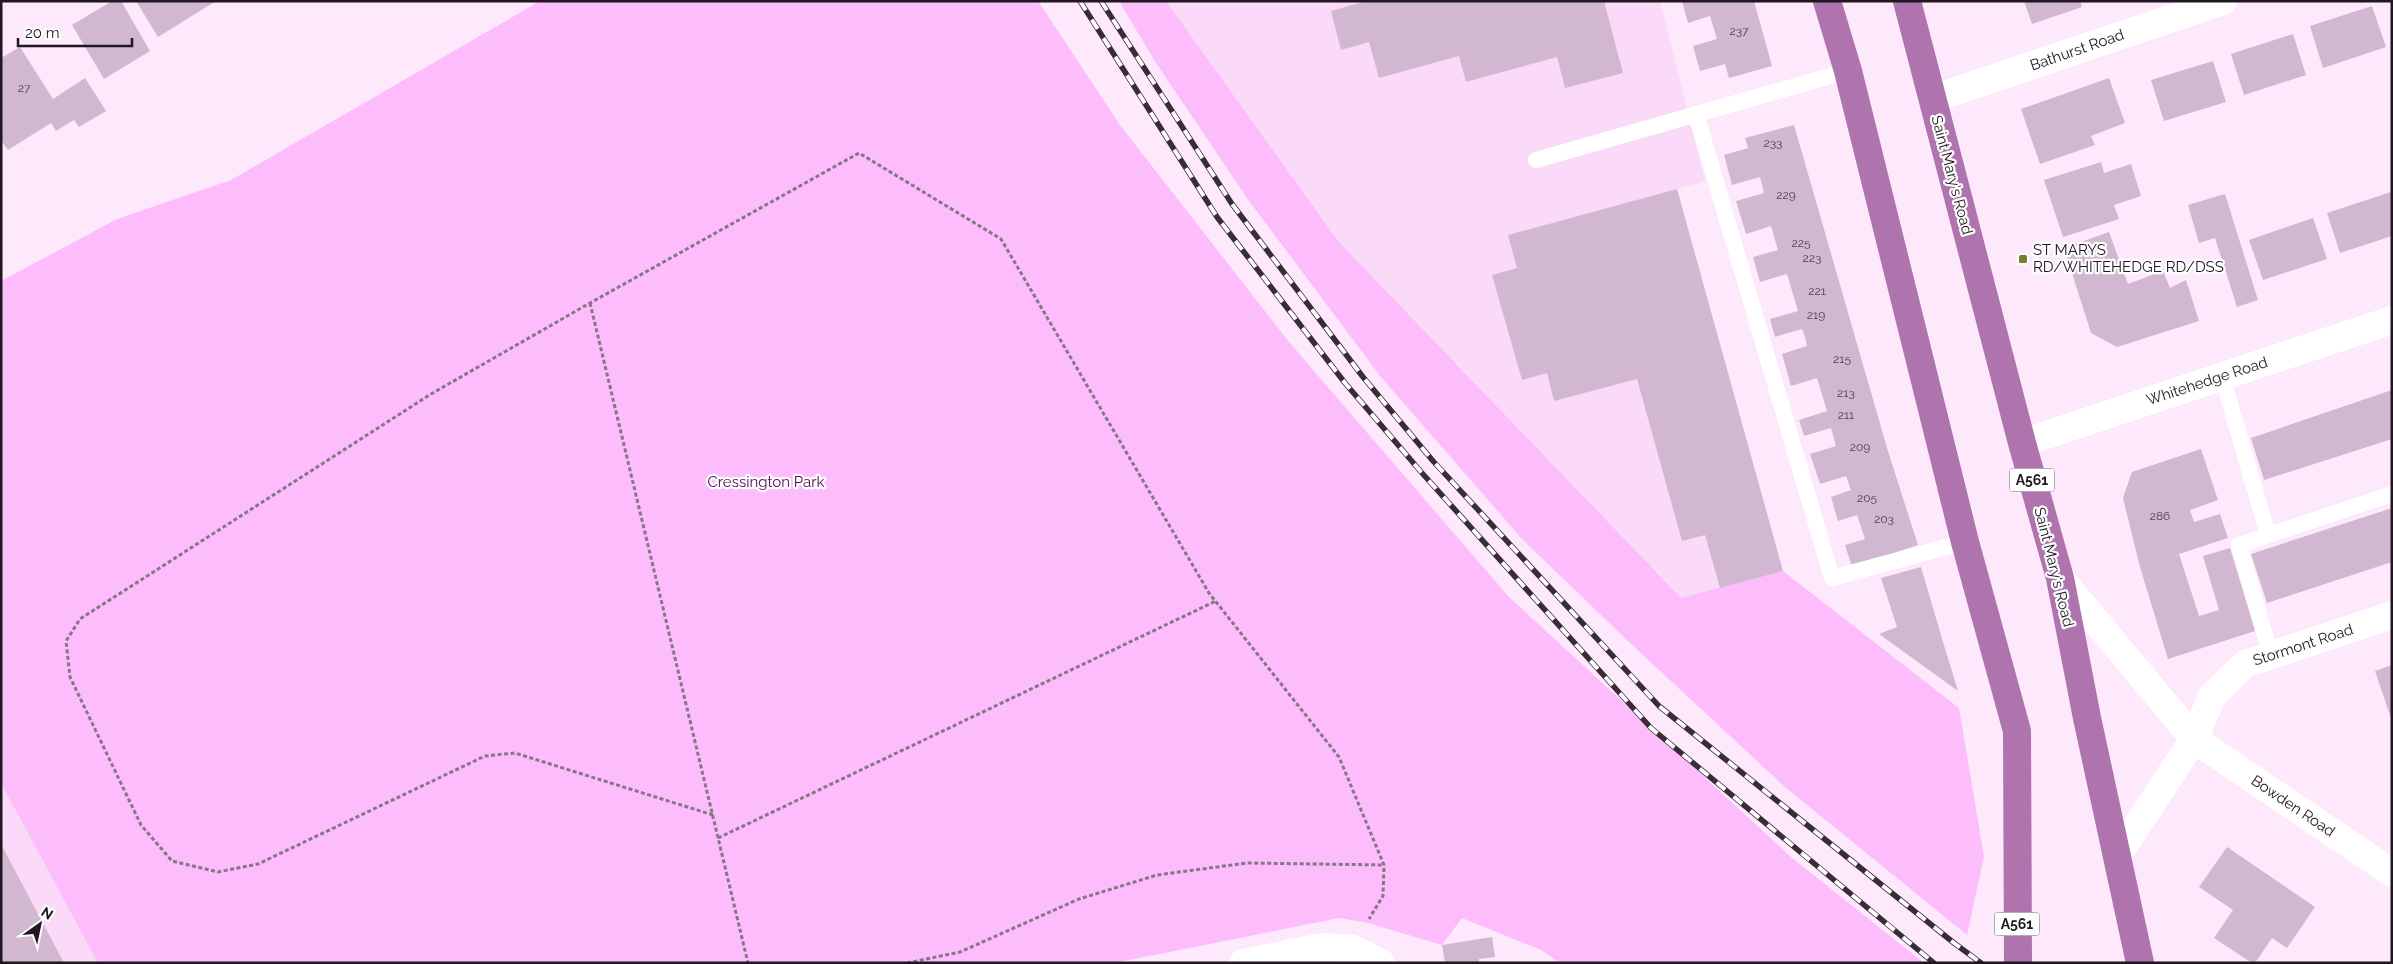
<svg xmlns="http://www.w3.org/2000/svg" width="2393" height="964" font-family="Raleway,sans-serif">
  <rect width="100%" height="100%" fill="#fde8fc"/>
  <g fill="#fadaf8">
    <path d="M1166 1H1660L1705 181 1677 189 1779 572 1681 599 1338 241Z"/>
    <path d="M1 783 93 953 98 963H1Z"/>
  </g>
  <g fill="#fdbdfc">
    <path d="M540 1H1038L1120 125 1289 342 1508 596 1791 857 1924 963H1560L1541 950 1462 918 1442 945 1368 923 1339 918 1114 963H98L1 783V283L3 280 117 219 231 180Z"/>
    <path d="M1119 1H1166L1338 241 1681 598 1783 571 1959 708 1984 857 1967 935 1785 787 1630 643 1522 539 1380 376 1249 201 1154 60Z"/>
  </g>
  <g fill="#d1b8d0">
    <path d="M112 1H121L150 51 104 79 72 25Z"/>
    <path d="M136 1H216L158 37Z"/>
    <path d="M1367 1H1604L1623 73 1565 88 1557 57 1466 82 1459 56 1379 78 1369 42 1341 50 1331 11Z"/>
    <path d="M1682 1H1754L1772 66 1729 78 1725 64 1700 71 1693 46 1717 39 1710 16 1688 23Z"/>
    <path d="M2024 1H2080L2082 7 2032 24Z"/>
    <path d="M2372 6 2386 47 2323 68 2310 26Z"/>
    <path d="M2293 34 2306 75 2244 95 2231 54Z"/>
    <path d="M20 47 53 99 85 78 106 111 79 127 74 120 56 131 51 123 8 150 1 140V58Z"/>
    <path d="M2213 61 2226 102 2164 121 2151 80Z"/>
    <path d="M2109 78 2125 123 2091 136 2095 145 2040 164 2021 109Z"/>
    <path d="M1794 125 1887 448 1918 545 1852 567 1845 545 1865 539 1857 515 1838 521 1831 497 1851 490 1846 476 1820 484 1810 454 1836 446 1831 428 1804 436 1799 420 1827 411 1820 388 1817 378 1791 386 1782 354 1807 346 1805 337 1802 329 1775 337 1770 319 1798 311 1787 274 1760 282 1753 257 1778 250 1771 226 1746 234 1736 201 1764 193 1760 177 1732 185 1724 155 1748 148 1745 138Z"/>
    <path d="M2101 162 2104 173 2131 164 2141 196 2114 205 2119 219 2063 237 2044 180Z"/>
    <path d="M1677 189 1783 571 1720 588 1705 535 1682 541 1637 379 1554 401 1547 373 1522 380 1492 275 1517 268 1508 235Z"/>
    <path d="M2391 192 2392 236 2340 253 2327 213Z"/>
    <path d="M2225 194 2258 300 2237 307 2215 238 2199 243 2188 205Z"/>
    <path d="M2313 218 2327 259 2263 280 2249 240Z"/>
    <path d="M2109 232 2128 284 2163 271 2170 288 2186 280 2199 321 2117 347 2091 333 2064 248Z"/>
    <path d="M2392 390V439L2264 480 2251 438Z"/>
    <path d="M2201 449 2218 500 2190 510 2194 522 2220 514 2228 538 2179 554 2199 616 2219 610 2203 556 2230 548 2255 631 2168 659 2140 567 2123 498 2132 472Z"/>
    <path d="M2392 508V562L2267 603 2251 554Z"/>
    <path d="M1921 567 1943 642 1958 691 1879 634 1897 627 1881 578Z"/>
    <path d="M2392 665V717L2391 718 2375 671Z"/>
    <path d="M1 844 64 963H1Z"/>
    <path d="M2227 847 2315 907 2287 948 2272 938 2255 963H2252L2214 938 2233 910 2199 887Z"/>
    <path d="M1492 937 1495 957 1479 959V963H1445L1442 945Z"/>
  </g>
  <g fill="none" stroke-linecap="round" stroke-linejoin="round">
    <g stroke="#857785" stroke-width="3" stroke-dasharray="4 2.5" stroke-linecap="butt">
      <path d="M590 303 748 963"/>
      <path d="M713 815 515 753 485 756 258 864 218 872 172 861 141 825 70 677 66 641 80 619 431 394 590 303 859 153 1001 239 1209 593 1339 757 1384 865 1383 896 1369 919"/>
      <path d="M718 838 1216 601"/>
      <path d="M907 963 960 952 1079 899 1157 875 1247 863 1384 865"/>
    </g>
    <g stroke="#fff" stroke-width="16">
      <path d="M1696 114 1832 578 1965 542"/>
      <path d="M1536 160 1848 71"/>
      <path d="M2222 376 2268 535"/>
      <path d="M2271 656 2239 545 2392 494"/>
    </g>
    <g stroke="#fff" stroke-width="28">
      <path d="M1932 99 2223 1"/>
      <path d="M2022 443 2392 320"/>
      <path d="M2060 578 2194 739 2392 873"/>
      <path d="M2117 856 2194 739 2212 696 2245 664 2392 615"/>
      <path d="M1243 963 1322 947 1353 949 1381 963"/>
    </g>
    <g stroke="#af73ae" stroke-width="28">
      <path d="M1827 1 1848 71 1965 542 2017 731 2018 963"/>
      <path d="M1907 1 2022 443 2060 578 2087 718 2140 963"/>
    </g>
    <defs>
      <g id="rail">
        <path d="M1080 1 1217 217 1345 383 1422 473 1651 728 1934 963"/>
        <path d="M1101 1 1232 204 1363 377 1433 461 1659 706 1954 943 1981 963"/>
      </g>
    </defs>
    <use href="#rail" stroke="#372d37" stroke-width="5.5"/>
    <use href="#rail" stroke="#fdfdfd" stroke-width="4" stroke-dasharray="11" stroke-linecap="butt"/>
  </g>
  <rect fill="#73802d" stroke="#fdfdfd" stroke-width="2" x="2018" y="254" width="10" height="10" rx="2.5"/>
  <g text-anchor="middle" stroke-width="4.5" stroke-linejoin="round" paint-order="stroke">
    <g font-size="12" fill="#4c3f4c">
      <text x="1739" y="35">237</text>
      <text x="24" y="92">27</text>
      <text x="1773" y="147">233</text>
      <text x="1786" y="199">229</text>
      <text x="1801" y="247">225</text>
      <text x="1812" y="262">223</text>
      <text x="1817" y="295">221</text>
      <text x="1816" y="319">219</text>
      <text x="1842" y="363">215</text>
      <text x="1846" y="397">213</text>
      <text x="1846" y="419">211</text>
      <text x="1860" y="451">209</text>
      <text x="1867" y="502">205</text>
      <text x="2160" y="520">286</text>
      <text x="1884" y="523">203</text>
    </g>
    <g fill="#fdfdfd" stroke="#625c62" stroke-width="1">
      <rect x="2009.5" y="468.5" width="45" height="23" rx="4"/>
      <rect x="1994.5" y="912.5" width="45" height="23" rx="4"/>
    </g>
    <g font-size="14" font-weight="bold" fill="#201720">
      <text x="2032" y="485">A561</text>
      <text x="2017" y="929">A561</text>
    </g>
    <g font-size="15" fill="#201720" stroke="#fdfdfd">
      <text transform="translate(2077 50) rotate(-19)" y="5">Bathurst Road</text>
      <text transform="translate(1952 175) rotate(75)" y="5">Saint Mary's Road</text>
      <text transform="translate(2207 381) rotate(-18)" y="5">Whitehedge Road</text>
      <text transform="translate(2054 567) rotate(76)" y="5">Saint Mary's Road</text>
      <text transform="translate(2303 645) rotate(-18)" y="5">Stormont Road</text>
      <text transform="translate(2293 806) rotate(34)" y="5">Bowden Road</text>
    </g>
    <g font-size="15" fill="#201720" stroke="#fdfdfd" text-anchor="start">
      <text x="2033" y="255">ST MARYS<tspan x="2033" dy="17">RD/WHITEHEDGE RD/DSS</tspan></text>
    </g>
    <g font-size="15" fill="#4b0e4c" stroke="#fdfdfd">
      <text x="766" y="487">Cressington Park</text>
    </g>
  </g>
  <rect width="2393" height="964" fill="none" stroke="#201720" stroke-width="5"/>
  <g transform="translate(40 924) rotate(33)" stroke="#fdfdfd" stroke-width="4" paint-order="stroke">
  <path d="M0-4L9 19L0 12L-9 19Z" fill="#201720"/>
  <text y="-8" font-size="14" font-weight="bold" text-anchor="middle" fill="#201720">N</text>
  </g>
  <path d="M18 38v8h114v-8" fill="none" stroke="#201720" stroke-width="2.5"/>
  <text x="25" y="38" font-size="15" fill="#201720" stroke="#fdfdfd" stroke-width="4" paint-order="stroke">20 m</text>
</svg>
